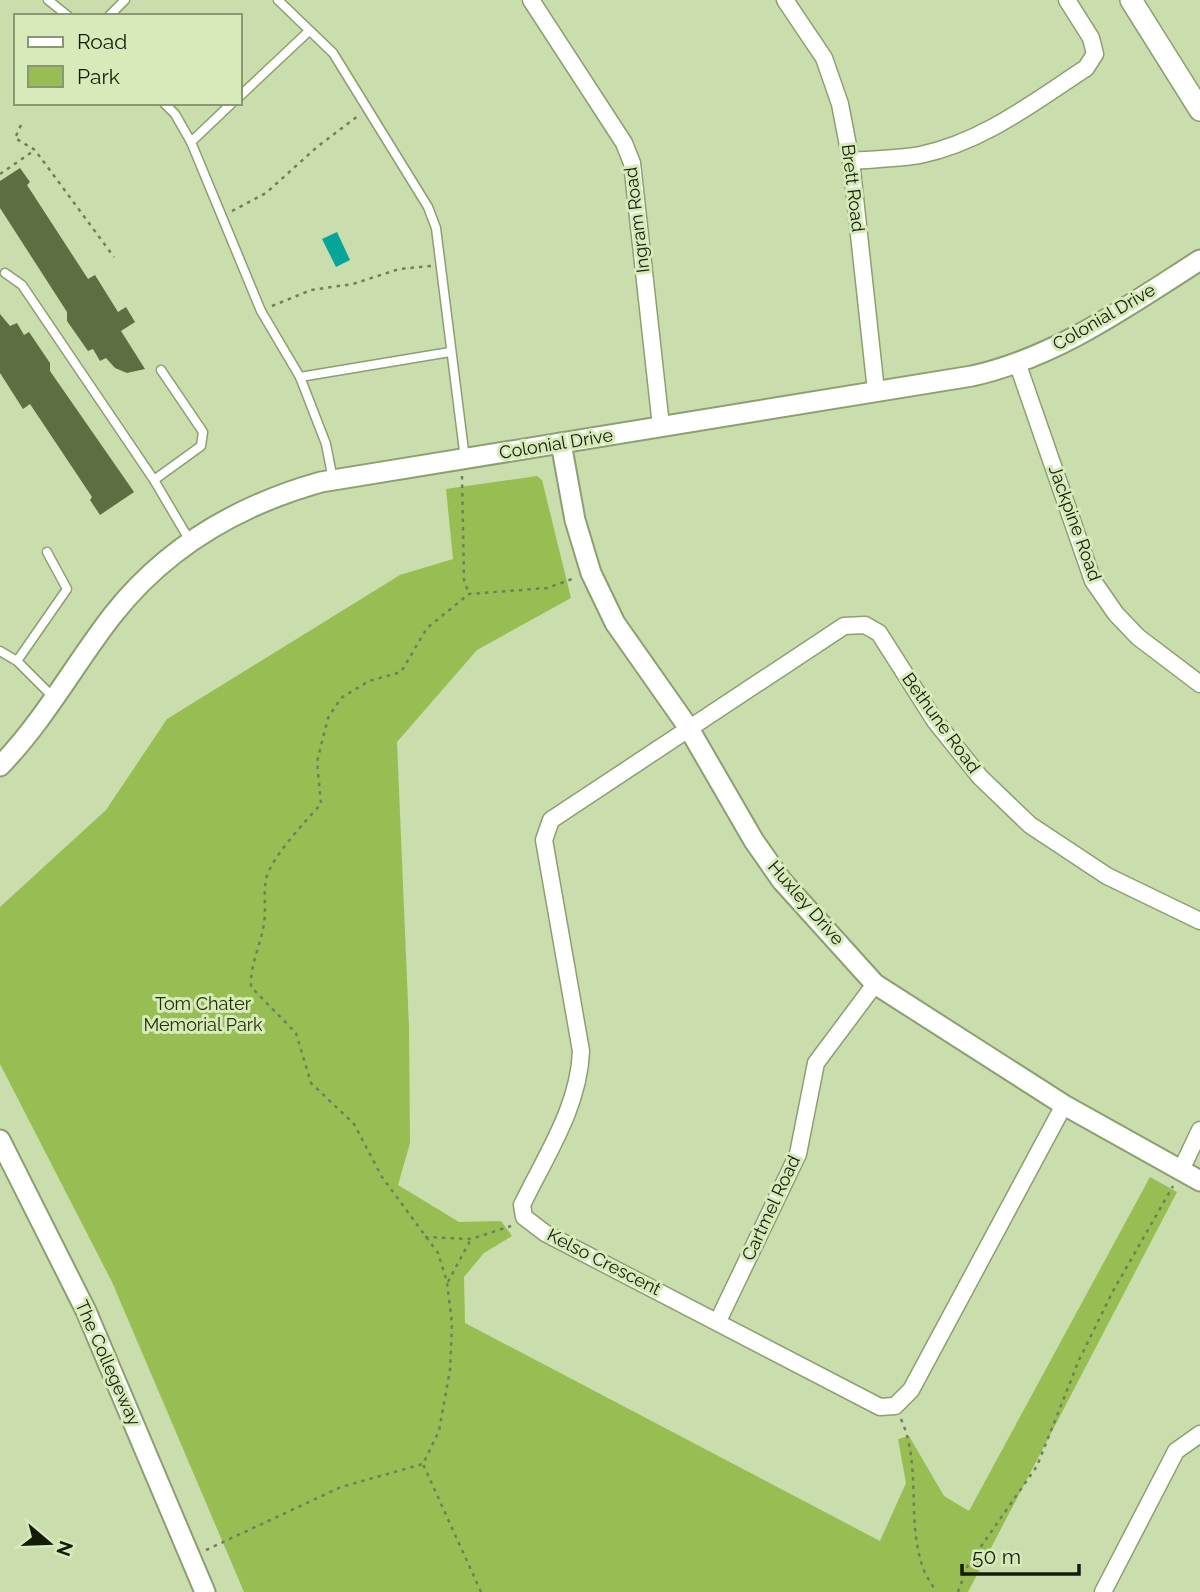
<svg xmlns="http://www.w3.org/2000/svg" width="1200" height="1592" font-family="Raleway,sans-serif">
  <rect width="100%" height="100%" fill="#caddac"/>
  <path fill="#98bd53" d="M537 476 542 480 571 598 477 650 397 742 409 1027 410 1143 398 1185 459 1222 501 1221 512 1236 484 1253 464 1277 465 1323 880 1541 906 1483 898 1439 909 1436 944 1496 969 1511 1150 1177 1177 1192 968 1592H244L112 1282 0 1064V907L106 810 167 719 400 575 453 559 446 489Z"/>
  <path fill="#07a599" d="M337 232 350 260 336 267 322 239Z"/>
  <g fill="#5d6e42">
    <path d="M20 168 30 182 27 185 88 279 95 275 118 312 126 307 135 322 121 331 145 369 127 373 115 368 106 358 100 361 93 349 88 351 67 321V312L0 208V181Z"/>
    <path d="M0 314 10 326 17 323 24 335 29 332 50 363V371L134 492 100 515 90 500 92 497 30 404 23 409 0 373Z"/>
  </g>
  <g fill="none" stroke-linecap="round" stroke-linejoin="round">
    <defs>
      <g id="service">
        <path d="M48 0 68 16"/>
        <path d="M278 0 333 53 428 207 436 228 465 459"/>
        <path d="M109 16 125 0"/>
        <path d="M240 96 309 31"/>
        <path d="M164 103 175 114 191 142 261 311 300 377 326 444 333 480"/>
        <path d="M191 142 232 103"/>
        <path d="M5 273 22 285 154 480 190 541"/>
        <path d="M300 377 450 352"/>
        <path d="M154 480 201 446 203 432 161 370"/>
        <path d="M0 651 17 661 54 698"/>
        <path d="M17 661 67 589 47 552"/>
      </g>
      <g id="minor">
        <path d="M531 0 624 143 632 163 661 426"/>
        <path d="M785 0 824 58 840 104 851 161 876 391"/>
        <path d="M851 161C873 159 898 159 920 155 983 142 1034 102 1086 68L1095 54 1091 38 1067 0"/>
        <path d="M1018 365 1093 581 1116 614 1138 637 1200 684"/>
        <path d="M1064 1105 911 1390 895 1406 880 1407 545 1233 524 1217 522 1205C546 1155 579 1107 581 1051L544 840 551 820 844 626 865 625 879 633 935 721 980 777 1030 825 1107 876 1200 921"/>
        <path d="M1181 1170 1200 1130"/>
        <path d="M718 1321 798 1154 816 1063 875 984"/>
        <path d="M1103 1592 1176 1451 1200 1434"/>
      </g>
      <g id="tertiary">
        <path d="M561 443 575 520 591 573 615 623 688 727 754 841 782 881 875 984 1064 1105 1200 1181"/>
        <path d="M0 766C44 721 74 665 112 616 165 548 239 505 321 482L972 376C1057 357 1128 306 1200 260"/>
        <path d="M0 1140 86 1311 205 1592"/>
      </g>
      <path id="secondary" d="M1131 0 1200 110"/>
    </defs>
    <use href="#service" stroke="#8c9f70" stroke-width="11"/>
    <use href="#minor" stroke="#8c9f70" stroke-width="19"/>
    <use href="#tertiary" stroke="#8c9f70" stroke-width="23"/>
    <use href="#secondary" stroke="#8c9f70" stroke-width="24"/>
    <g stroke="#717f5c" stroke-width="2.5" stroke-dasharray="3.5 5" stroke-linecap="butt">
      <path d="M21 125 15 138 35 150 114 257"/>
      <path d="M0 174 35 150"/>
      <path d="M232 211 266 193 317 147 358 116"/>
      <path d="M272 306 311 290 353 284 399 269 431 266"/>
      <path d="M462 476 464 580 469 594"/>
      <path d="M425 1237 471 1239 511 1226"/>
      <path d="M448 1282 471 1239"/>
      <path d="M901 1419C922 1466 906 1520 923 1568 926 1576 932 1584 936 1592"/>
      <path d="M206 1550 341 1487 423 1464"/>
      <path d="M481 1592 423 1464 439 1431 450 1370 452 1324 447 1282 438 1253 382 1177 354 1124 311 1083 296 1033 251 987C250 966 259 949 263 929 267 912 263 895 266 879 272 856 305 822 321 804L317 762 328 718 341 698 369 681 401 672 427 628 469 594 547 588 575 578"/>
      <path d="M958 1592 968 1565 1037 1466 1079 1360 1113 1291 1173 1186"/>
    </g>
    <use href="#service" stroke="#fff" stroke-width="8"/>
    <use href="#minor" stroke="#fff" stroke-width="16"/>
    <use href="#tertiary" stroke="#fff" stroke-width="19"/>
    <use href="#secondary" stroke="#fff" stroke-width="21"/>
  </g>
  <g text-anchor="middle" stroke-width="6" stroke-linejoin="round" paint-order="stroke">
    <g font-size="18" fill="#141b08" stroke="#d6ebb9">
      <text transform="translate(853 188) rotate(83)" y="6">Brett Road</text>
      <text transform="translate(637 220) rotate(-97)" y="6">Ingram Road</text>
      <text transform="translate(1104 317) rotate(-30)" y="6">Colonial Drive</text>
      <text transform="translate(556 444) rotate(-9)" y="6">Colonial Drive</text>
      <text transform="translate(1075 523) rotate(70)" y="6">Jackpine Road</text>
      <text transform="translate(941 723) rotate(54)" y="6">Bethune Road</text>
      <text transform="translate(806 903) rotate(49)" y="6">Huxley Drive</text>
      <text transform="translate(771 1208) rotate(-65)" y="6">Cartmel Road</text>
      <text transform="translate(604 1262) rotate(27)" y="6">Kelso Crescent</text>
      <text transform="translate(108 1363) rotate(66)" y="6">The Collegeway</text>
    </g>
    <g font-size="18" fill="#223003" stroke="#d6ebb9">
      <text x="203" y="1010">Tom Chater<tspan x="203" dy="21">Memorial Park</tspan></text>
    </g>
  </g>
  <rect x="14" y="14" width="228" height="91" fill="#d6ebb9" stroke="#889872" stroke-width="2"/>
  <rect x="28" y="37" width="35" height="10" fill="#ffffff" stroke="#889872" stroke-width="2"/>
  <text x="77" y="49" font-size="21" fill="#141b08">Road</text>
  <rect x="28" y="66" width="35" height="21" fill="#98bd53" stroke="#889872" stroke-width="2"/>
  <text x="77" y="84" font-size="21" fill="#141b08">Park</text>
  <g transform="translate(49 1543) rotate(109)" stroke="#d6ebb9" stroke-width="5" paint-order="stroke">
  <path d="M0-5L12 26L0 18L-12 26Z" fill="#141b08"/>
  <text y="-10" font-size="19" font-weight="bold" text-anchor="middle" fill="#141b08">N</text>
  </g>
  <path d="M962 1564v10h117v-10" fill="none" stroke="#141b08" stroke-width="3.5"/>
  <text x="972" y="1564" font-size="21" fill="#141b08" stroke="#d6ebb9" stroke-width="5" paint-order="stroke">50 m</text>
</svg>
